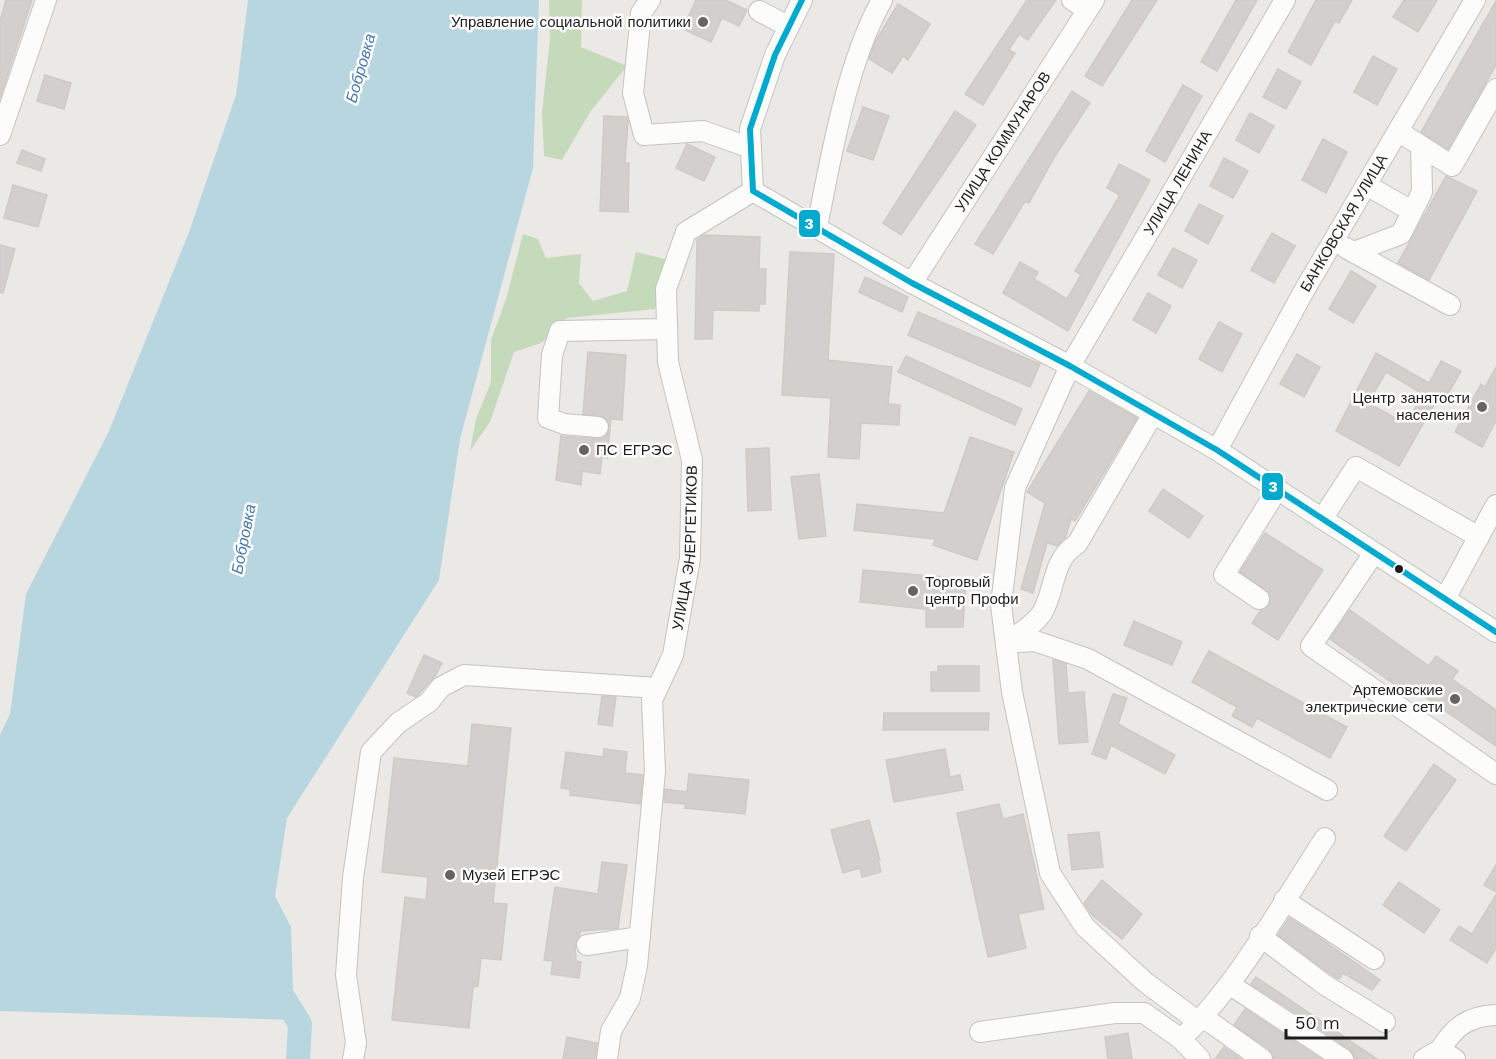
<svg xmlns="http://www.w3.org/2000/svg" width="1496" height="1059" font-family="'Work Sans',sans-serif">
  <rect width="100%" height="100%" fill="#ebe9e5"/>
  <g fill="#c5daba">
    <path d="M549 0H582L581 47 627 66 590 112 562 160 544 156 542 112 550 39Z"/>
    <path d="M523 234 538 239 546 258 581 254 579 283 593 301 627 291 636 252 665 259 655 309 567 318 541 343 514 352 490 422 470 451 476 419 491 382V340L506 299Z"/>
  </g>
  <path fill="#b8d6df" d="M248 0H539L533 168 460 439 439 580 287 818 275 896 291 927 294 1020 0 1011V735L10 714 26 594 109 431 189 232 236 95Z"/>
  <g fill="none" stroke-linecap="round" stroke-linejoin="round">
    <path stroke="#b8d6df" stroke-width="24" d="M277 987 300 1024 298 1059"/>
  </g>
  <g fill="#d2cfcc" stroke="#cecbc7" stroke-width="1.5" fill-rule="evenodd">
    <path d="M6 0H32L0 98V21Z"/>
    <path d="M696 0H726L747 10 739 26 722 18 711 42 683 29Z"/>
    <path d="M1027 0H1056L1028 40 1019 34 1009 50 1015 53 983 105 965 94Z"/>
    <path d="M1132 0H1157L1102 86 1085 76Z"/>
    <path d="M1236 0H1257L1217 71 1201 62Z"/>
    <path d="M1316 0H1352L1339 23 1335 21 1311 65 1288 52Z"/>
    <path d="M1404 0H1437L1418 32 1393 17Z"/>
    <path d="M1496 1V65L1448 149 1421 132Z"/>
    <path d="M898 4 930 24 908 60 903 56 892 73 869 59 876 40Z"/>
    <path d="M1373 56 1397 69 1377 105 1354 92Z"/>
    <path d="M1278 69 1301 82 1286 109 1263 97Z"/>
    <path d="M45 75 71 83 64 109 37 101Z"/>
    <path d="M1183 85 1202 96 1165 162 1146 151Z"/>
    <path d="M1072 91 1090 103 1055 156 1029 203 1025 201 993 254 975 244Z"/>
    <path d="M863 107 889 116 873 160 847 151Z"/>
    <path d="M955 111 976 125 901 235 883 223Z"/>
    <path d="M1250 113 1274 126 1259 153 1236 140Z"/>
    <path d="M604 116 627 117 628 121 625 163H629L628 212 600 211Z"/>
    <path d="M1323 139 1347 152 1326 193 1302 180Z"/>
    <path d="M687 144 715 157 704 181 676 168Z"/>
    <path d="M22 150 45 159 41 171 17 163Z"/>
    <path d="M1224 158 1248 171 1233 198 1210 186Z"/>
    <path d="M1119 164 1150 180 1068 331 1003 293 1020 262 1038 272 1034 279 1067 299 1081 275 1075 271 1120 195 1107 188Z"/>
    <path d="M1446 176 1477 191 1429 280 1398 263Z"/>
    <path d="M13 185 47 195 38 227 4 218Z"/>
    <path d="M1199 204 1223 216 1208 244 1185 231Z"/>
    <path d="M1272 233 1295 246 1274 283 1251 270Z"/>
    <path d="M703 235 760 237 759 269H766L765 304H759V311L713 310 712 339H695L697 240Z"/>
    <path d="M0 245 15 249 3 293 0 292Z"/>
    <path d="M1173 248 1197 260 1182 288 1158 275Z"/>
    <path d="M790 252 834 254 828 360 892 367 888 404 900 405 899 425 861 423 859 459 828 457 831 398 782 395Z"/>
    <path d="M1351 271 1376 286 1353 323 1329 309Z"/>
    <path d="M865 277 908 297 902 312 859 292Z"/>
    <path d="M1148 293 1171 306 1156 333 1133 320Z"/>
    <path d="M918 312 1040 364 1030 387 908 335Z"/>
    <path d="M1219 322 1242 334 1222 372 1199 359Z"/>
    <path d="M588 352 626 355 622 420 611 419 610 427 604 417 583 414Z"/>
    <path d="M1376 353 1429 383 1441 361 1461 371 1448 394 1442 391 1399 466 1336 431ZM1386 372 1423 394 1406 424 1368 403Z"/>
    <path d="M1297 354 1320 367 1304 397 1280 384Z"/>
    <path d="M906 356 1022 409 1015 425 898 372Z"/>
    <path d="M1496 367V421L1482 447 1455 432 1481 384 1485 387Z"/>
    <path d="M1089 391 1137 418 1075 521 1071 519 1065 538 1057 546 1047 543 1033 593 1021 589 1045 503 1027 492Z"/>
    <path d="M610 429 607 458 602 457 600 474 582 471 581 485 556 480 561 436 598 439 604 438Z"/>
    <path d="M970 437 1014 452 977 560 933 545 935 539 854 530 857 504 944 513Z"/>
    <path d="M769 448 771 510 748 511 746 449Z"/>
    <path d="M819 474 826 536 799 539 791 477Z"/>
    <path d="M1163 489 1203 516 1189 538 1149 511Z"/>
    <path d="M1265 533 1323 570 1278 640 1252 623 1260 611 1269 605 1270 593 1240 572Z"/>
    <path d="M863 570 966 579 963 627H926V609L860 602Z"/>
    <path d="M1350 610 1429 666 1436 656 1458 671 1452 679 1496 710V746L1412 688 1408 694 1330 639Z"/>
    <path d="M1134 621 1182 642 1172 665 1124 645Z"/>
    <path d="M1209 651 1347 727 1330 758 1257 718 1252 727 1232 716 1237 707 1192 682Z"/>
    <path d="M424 655 442 663 435 676 416 697 407 693Z"/>
    <path d="M1053 660 1066 664 1068 693 1084 692 1088 742 1059 744Z"/>
    <path d="M938 666H979V691H931V672H938Z"/>
    <path d="M1113 694 1127 698 1118 724 1175 755 1165 774 1111 745 1106 759 1092 754Z"/>
    <path d="M602 696 616 697 612 726 598 724Z"/>
    <path d="M884 713H989L988 730H883Z"/>
    <path d="M472 724 511 728 493 903 507 904 501 960 481 958 478 986 473 987 469 1028 392 1020 405 897 426 900 428 877 382 872 394 758 468 766Z"/>
    <path d="M604 749 627 752 625 773 643 775 640 804 570 795V789L561 788 566 752 603 757Z"/>
    <path d="M945 749 950 777 960 775 963 790 894 802 886 760Z"/>
    <path d="M1434 764 1456 780 1406 851 1384 836Z"/>
    <path d="M689 774 749 780 745 814 685 808 686 804 664 802 665 789 687 792Z"/>
    <path d="M999 804 1003 819 1023 814 1044 909 1018 914 1026 948 988 957 957 813Z"/>
    <path d="M869 820 880 860H878L881 872 862 877 860 868 843 873 831 830Z"/>
    <path d="M1099 832 1103 867 1072 870 1068 835Z"/>
    <path d="M602 862 627 865 618 928 581 931 575 946 576 961 581 962 579 978 551 974 553 961 544 960 555 887 598 894Z"/>
    <path d="M1496 865V892L1484 885Z"/>
    <path d="M1102 880 1142 914 1122 939 1092 915 1084 903Z"/>
    <path d="M1399 882 1440 910 1424 933 1383 905Z"/>
    <path d="M1496 895V948L1487 963 1450 940 1459 926 1472 934Z"/>
    <path d="M1289 918 1314 934 1380 980 1372 990 1343 973 1339 979 1332 975 1278 935Z"/>
    <path d="M1256 977 1377 1059H1355L1350 1049 1251 984Z"/>
    <path d="M1245 1009 1321 1059H1274L1269 1049 1234 1025Z"/>
    <path d="M1128 1033 1132 1059H1108L1105 1037Z"/>
    <path d="M567 1037 597 1043 595 1059H563Z"/>
    <path d="M1224 1047 1241 1059H1215Z"/>
  </g>
  <g fill="none" stroke-linecap="round" stroke-linejoin="round">
    <defs>
      <g id="minor">
        <path d="M650 0 641 13 633 93 644 135 703 131 751 148"/>
        <path d="M1072 0 1087 10"/>
        <path d="M759 11 788 26"/>
        <path d="M1398 131 1452 166 1496 89"/>
        <path d="M0 135 46 0"/>
        <path d="M1366 185 1412 211"/>
        <path d="M753 191 912 283 1070 366 1217 450 1496 632"/>
        <path d="M753 191 750 129 775 55 802 0"/>
        <path d="M817 227C831 157 847 62 882 0"/>
        <path d="M1346 248 1450 305"/>
        <path d="M1354 252 1401 234 1422 192 1421 146"/>
        <path id="s1" d="M912 283 1094 0"/>
        <path d="M598 427 564 424 548 418 552 355 560 331 666 329"/>
        <path id="s2" d="M1217 450 1305 289 1475 0"/>
        <path d="M1322 519 1356 467 1479 537"/>
        <path d="M1374 553 1311 646 1496 774"/>
        <path d="M1446 597 1496 505"/>
        <path d="M1259 599 1224 575 1277 490"/>
        <path d="M1006 643 1035 641 1088 659 1327 790"/>
        <path d="M1006 643C1017 635 1034 625 1042 613 1056 590 1051 560 1077 544L1153 414"/>
        <path d="M1284 900 1374 959"/>
        <path d="M1260 936 1325 985 1385 1022"/>
        <path d="M587 945 640 937"/>
        <path d="M1229 984 1343 1059"/>
        <path d="M1203 1017 1262 1059"/>
        <path id="s3" d="M1199 1022 1145 982 1085 927 1050 873 1012 692 1001 605 1015 488 1070 366 1285 0"/>
        <path d="M980 1032 1115 1013H1144L1181 1039 1200 1059"/>
        <path d="M1181 1039C1239 984 1281 905 1325 838"/>
        <path d="M1440 1050C1454 1027 1468 1016 1496 1015"/>
        <path d="M353 1059 356 1043 346 975 353 878 371 752 398 723 429 702 441 687 464 675 657 688"/>
        <path id="s4" d="M607 1059 611 1031 630 998 637 966 655 771 652 700 673 655 690 558 692 460 668 362 666 289 686 232 753 191"/>
        <path d="M1424 1059 1440 1050 1455 1059"/>
      </g>
    </defs>
    <use href="#minor" stroke="#c4c3c1" stroke-width="22"/>
    <use href="#minor" stroke="#fcfcfb" stroke-width="20"/>
    <defs>
      <path id="bus-1" d="M802 0 775 55 750 129 753 191 912 283 1070 366 1217 450 1496 632"/>
    </defs>
    <use href="#bus-1" stroke="#fff" stroke-width="10"/>
    <use href="#bus-1" stroke="#00a9ce" stroke-width="6"/>
  </g>
  <g fill="#656463" stroke="#fff" stroke-width="2">
    <circle cx="703" cy="22" r="6"/>
    <circle cx="1482" cy="407" r="6"/>
    <circle cx="584" cy="450" r="6"/>
    <circle cx="913" cy="591" r="6"/>
    <circle cx="1455" cy="699" r="6"/>
    <circle cx="450" cy="875" r="6"/>
  </g>
  <circle fill="#1d1d1d" stroke="#fff" stroke-width="2" cx="1399" cy="569" r="5"/>
  <g text-anchor="middle" stroke-width="5" stroke-linejoin="round" paint-order="stroke">
    <g font-size="15" fill="#1d1d1d" stroke="#fff" text-anchor="end">
      <text x="691" y="27">Управление социальной политики</text>
      <text x="1470" y="403">Центр занятости<tspan x="1470" dy="17">населения</tspan></text>
      <text x="596" y="455" text-anchor="start">ПС ЕГРЭС</text>
      <text x="925" y="587" text-anchor="start">Торговый<tspan x="925" dy="17">центр Профи</tspan></text>
      <text x="1443" y="695">Артемовские<tspan x="1443" dy="17">электрические сети</tspan></text>
      <text x="462" y="880" text-anchor="start">Музей ЕГРЭС</text>
    </g>
    <g font-size="15" fill="#1d1d1d" stroke="#fff">
      <text dy="5" stroke="none"><textPath href="#s1" startOffset="168">УЛИЦА КОММУНАРОВ</textPath></text>
      <text dy="5" stroke="none"><textPath href="#s3" startOffset="950">УЛИЦА ЛЕНИНА</textPath></text>
      <text dy="5" stroke="none"><textPath href="#s2" startOffset="260">БАНКОВСКАЯ УЛИЦА</textPath></text>
      <text dy="5" stroke="none"><textPath href="#s4" startOffset="524">УЛИЦА ЭНЕРГЕТИКОВ</textPath></text>
    </g>
    <g font-size="16" font-style="italic" fill="#4a79ac" stroke="#fff">
      <text transform="translate(360 68) rotate(-74)" y="6">Бобровка</text>
      <text transform="translate(243 539) rotate(-79)" y="6">Бобровка</text>
    </g>
  </g>
  <g stroke="#fff" stroke-width="2">
    <rect x="798" y="209" width="23" height="29" rx="6" fill="#00a9ce"/>
    <rect x="1261" y="472" width="23" height="29" rx="6" fill="#00a9ce"/>
  </g>
  <g font-size="16" text-anchor="middle" font-weight="bold" fill="#fff">
    <text x="809" y="229">3</text>
    <text x="1273" y="492">3</text>
  </g>
  <path d="M1286 1029v9h100v-9" fill="none" stroke="#1d1d1d" stroke-width="3"/>
  <text x="1295" y="1029" font-size="18" fill="#1d1d1d" stroke="#ffffff" stroke-width="4.5" paint-order="stroke">50 m</text>
</svg>
